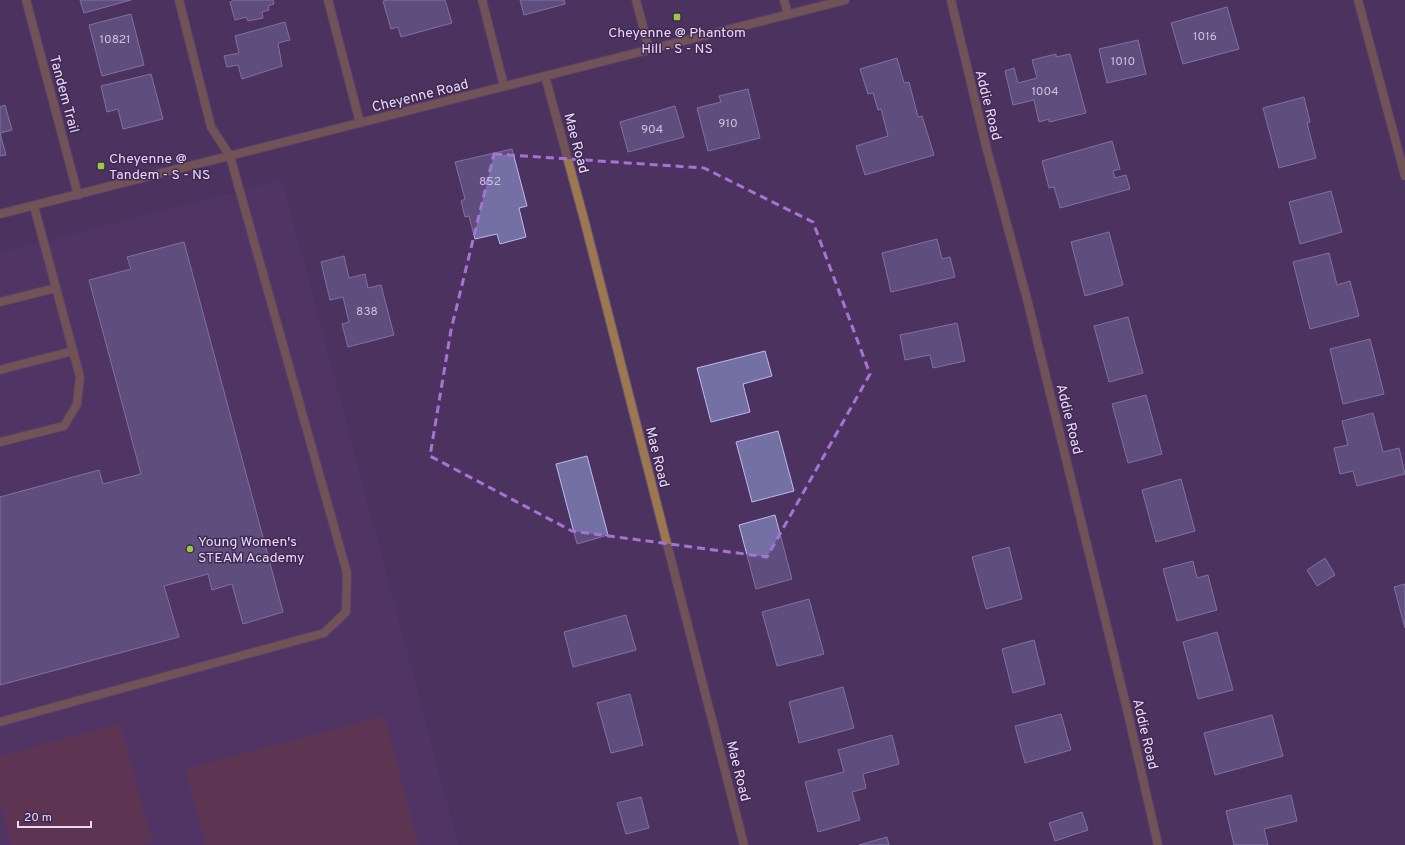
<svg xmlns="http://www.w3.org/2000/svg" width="1405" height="845" font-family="Overpass,sans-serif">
  <rect width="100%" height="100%" fill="#4c335f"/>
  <path fill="#56396c" d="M282 180 458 845H0V253Z"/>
  <g fill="#723944">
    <path d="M384 716 418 845H206L186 769Z"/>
    <path d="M120 724 152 842 142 845H12L0 801V756Z"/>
  </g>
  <g fill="#7570a3" stroke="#bfb9f1">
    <path d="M80 0H131L84 13Z"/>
    <path d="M235 0H273L274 4 268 6 269 10 262 12 263 18 248 21 246 17 235 20 230 2Z"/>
    <path d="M387 0H445L452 23 401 37 398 27 391 29 383 1Z"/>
    <path d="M520 0H564L565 4 524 15Z"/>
    <path d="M1227 7 1239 49 1183 64 1171 23Z"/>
    <path d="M131 14 144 65 102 76 89 25Z"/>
    <path d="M285 22 290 40 278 43 282 66 242 79 238 65 227 67 224 56 239 53 235 36Z"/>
    <path d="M1138 40 1146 74 1107 83 1099 49Z"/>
    <path d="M1056 54V57L1070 54 1086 113 1049 122V119L1039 122 1034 100 1013 105 1005 71 1014 68 1018 83 1037 78 1032 60Z"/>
    <path d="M897 58 904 83 909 82 918 117 922 116 934 155 865 175 856 146 888 136 881 109 878 110 873 93 868 94 860 69Z"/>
    <path d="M151 74 163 119 123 129 118 109 107 112 101 86Z"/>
    <path d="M748 89 760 138 708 151 697 108 721 102 719 96Z"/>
    <path d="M1304 97 1310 122 1307 123 1316 158 1279 168 1263 108Z"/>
    <path d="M5 105 12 130 0 133 6 155 0 156V107Z"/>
    <path d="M675 106 684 137 628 152 620 122Z"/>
    <path d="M1112 141 1120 169 1113 171 1115 178 1126 175 1130 189 1060 208 1054 187 1049 188 1042 161Z"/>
    <path d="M512 149 527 206 519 208 526 237 500 244 497 234 475 239 469 216 465 217 461 201 465 199 455 162Z"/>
    <path d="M1331 191 1342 232 1300 244 1289 202Z"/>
    <path d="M1109 232 1123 285 1085 296 1071 242Z"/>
    <path d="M937 239 942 259 950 257 955 277 891 292 882 253Z"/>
    <path d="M184 242 283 612 243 624 232 584 212 590 208 574 164 586 179 637 0 685V497L99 470 103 484 141 474 89 280 131 269 127 257Z"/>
    <path d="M1329 253 1337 285 1350 281 1359 316 1310 329 1293 262Z"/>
    <path d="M344 256 349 278 365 274 368 288 381 285 394 335 348 347 342 324 349 322 343 297 330 300 321 262Z"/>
    <path d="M1128 317 1143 373 1109 382 1094 326Z"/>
    <path d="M957 323 965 361 933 368 930 355 905 360 900 335Z"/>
    <path d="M1370 339 1384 394 1343 404 1330 349Z"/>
    <path d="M765 351 772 376 743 384 750 412 711 422 697 368Z"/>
    <path d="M1146 395 1162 454 1128 463 1112 404Z"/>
    <path d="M1373 413 1383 452 1399 448 1405 474 1357 486 1353 471 1340 474 1334 448 1348 445 1342 421Z"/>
    <path d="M778 431 794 491 752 502 736 442Z"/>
    <path d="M587 456 608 535 577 544 556 464Z"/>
    <path d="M1181 479 1195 531 1156 542 1142 490Z"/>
    <path d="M775 515 792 579 756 589 739 525Z"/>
    <path d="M1009 547 1022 599 986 609 972 557Z"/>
    <path d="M1325 558 1335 575 1317 586 1307 570Z"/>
    <path d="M1193 561 1197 578 1208 575 1217 610 1177 621 1163 569Z"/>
    <path d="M1405 584V628L1394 587Z"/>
    <path d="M809 599 824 654 777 666 762 612Z"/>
    <path d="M626 615 636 650 573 667 564 632Z"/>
    <path d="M1217 632 1233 690 1198 699 1183 642Z"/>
    <path d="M1034 640 1045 684 1013 693 1002 649Z"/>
    <path d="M843 687 854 728 799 743 789 702Z"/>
    <path d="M630 694 643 745 611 753 597 703Z"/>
    <path d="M1061 714 1071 750 1025 763 1015 726Z"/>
    <path d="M1272 715 1283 756 1215 775 1204 733Z"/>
    <path d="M892 735 899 764 863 774 866 788 852 792 860 820 818 832 805 782 844 772 838 750Z"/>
    <path d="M1291 795 1297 821 1264 829 1268 845H1234L1226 811Z"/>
    <path d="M641 797 649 828 626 834 617 803Z"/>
    <path d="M1082 812 1088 830 1055 841 1049 823Z"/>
    <path d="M887 837 889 845H859Z"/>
  </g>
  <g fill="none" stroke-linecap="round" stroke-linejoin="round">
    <defs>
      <g id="service">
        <path d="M482 0 504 86"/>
        <path d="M784 0 788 15"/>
        <path d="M0 302 56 288"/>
        <path d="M0 370 73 351"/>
        <path d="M0 442 64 426 77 404 80 377 34 206"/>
        <path d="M0 722 324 633 346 612 347 573 230 156 211 127 179 0"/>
      </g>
      <g id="minor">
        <path d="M26 0 78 195"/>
        <path d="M328 0 360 123"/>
        <path d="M636 0 649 50"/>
        <path d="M951 0 986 146 1027 299 1126 705 1158 845"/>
        <path d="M1358 0 1405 176"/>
        <path d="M545 76 584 219 744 845"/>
      </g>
      <path id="tertiary" d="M0 214 845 0"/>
    </defs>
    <use href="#service" stroke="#68517a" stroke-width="10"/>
    <use href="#minor" stroke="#68517a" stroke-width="10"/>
    <use href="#tertiary" stroke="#68517a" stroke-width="10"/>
    <use href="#service" stroke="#9c784f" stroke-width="8"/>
    <use href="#minor" stroke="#9c784f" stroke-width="8"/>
    <use href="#tertiary" stroke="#9c784f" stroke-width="8"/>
  </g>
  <path d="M0 0H1405V845H0ZM494 154 704 168 813 222 870 374 767 557 572 531 430 456 451 330Z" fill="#4c335f" fill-opacity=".55" fill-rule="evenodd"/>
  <path fill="none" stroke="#a772d5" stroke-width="3" stroke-dasharray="8 5" stroke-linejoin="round" d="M494 154 704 168 813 222 870 374 767 557 572 531 430 456 451 330Z"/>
  <g fill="#93cc3d" stroke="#412954" stroke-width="1.5">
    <rect x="673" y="13" width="8" height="8" rx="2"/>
    <rect x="97" y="162" width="8" height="8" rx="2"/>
    <circle cx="190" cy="549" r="4"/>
  </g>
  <g text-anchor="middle" stroke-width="3" stroke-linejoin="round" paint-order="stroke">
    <g font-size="12" fill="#cbc0e0">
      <text x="1205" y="40">1016</text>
      <text x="115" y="43">10821</text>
      <text x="1123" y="65">1010</text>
      <text x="1045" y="95">1004</text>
      <text x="728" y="127">910</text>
      <text x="652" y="133">904</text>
      <text x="490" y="185">852</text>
      <text x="367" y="315">838</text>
    </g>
    <g font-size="14" fill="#e8daf5" stroke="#412954" text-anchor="start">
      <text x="677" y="37" text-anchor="middle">Cheyenne @ Phantom<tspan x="677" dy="16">Hill - S - NS</tspan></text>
      <text x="109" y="163">Cheyenne @<tspan x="109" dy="16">Tandem - S - NS</tspan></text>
      <text x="198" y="546">Young Women's<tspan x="198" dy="16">STEAM Academy</tspan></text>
    </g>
    <g font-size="14" fill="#e8daf5" stroke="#412954">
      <text transform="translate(65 94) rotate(75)" y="5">Tandem Trail</text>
      <text transform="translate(420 95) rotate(-14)" y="5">Cheyenne Road</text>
      <text transform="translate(989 105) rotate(76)" y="5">Addie Road</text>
      <text transform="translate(577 143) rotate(75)" y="5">Mae Road</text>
      <text transform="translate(1070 419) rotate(76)" y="5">Addie Road</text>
      <text transform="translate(658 457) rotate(76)" y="5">Mae Road</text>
      <text transform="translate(1146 734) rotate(77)" y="5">Addie Road</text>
      <text transform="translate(739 771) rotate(76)" y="5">Mae Road</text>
    </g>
  </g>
  <path d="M18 821v6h73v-6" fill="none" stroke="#e8daf5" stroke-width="2"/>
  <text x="24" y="821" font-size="12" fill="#e8daf5" stroke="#412954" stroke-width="3" paint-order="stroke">20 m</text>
</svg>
